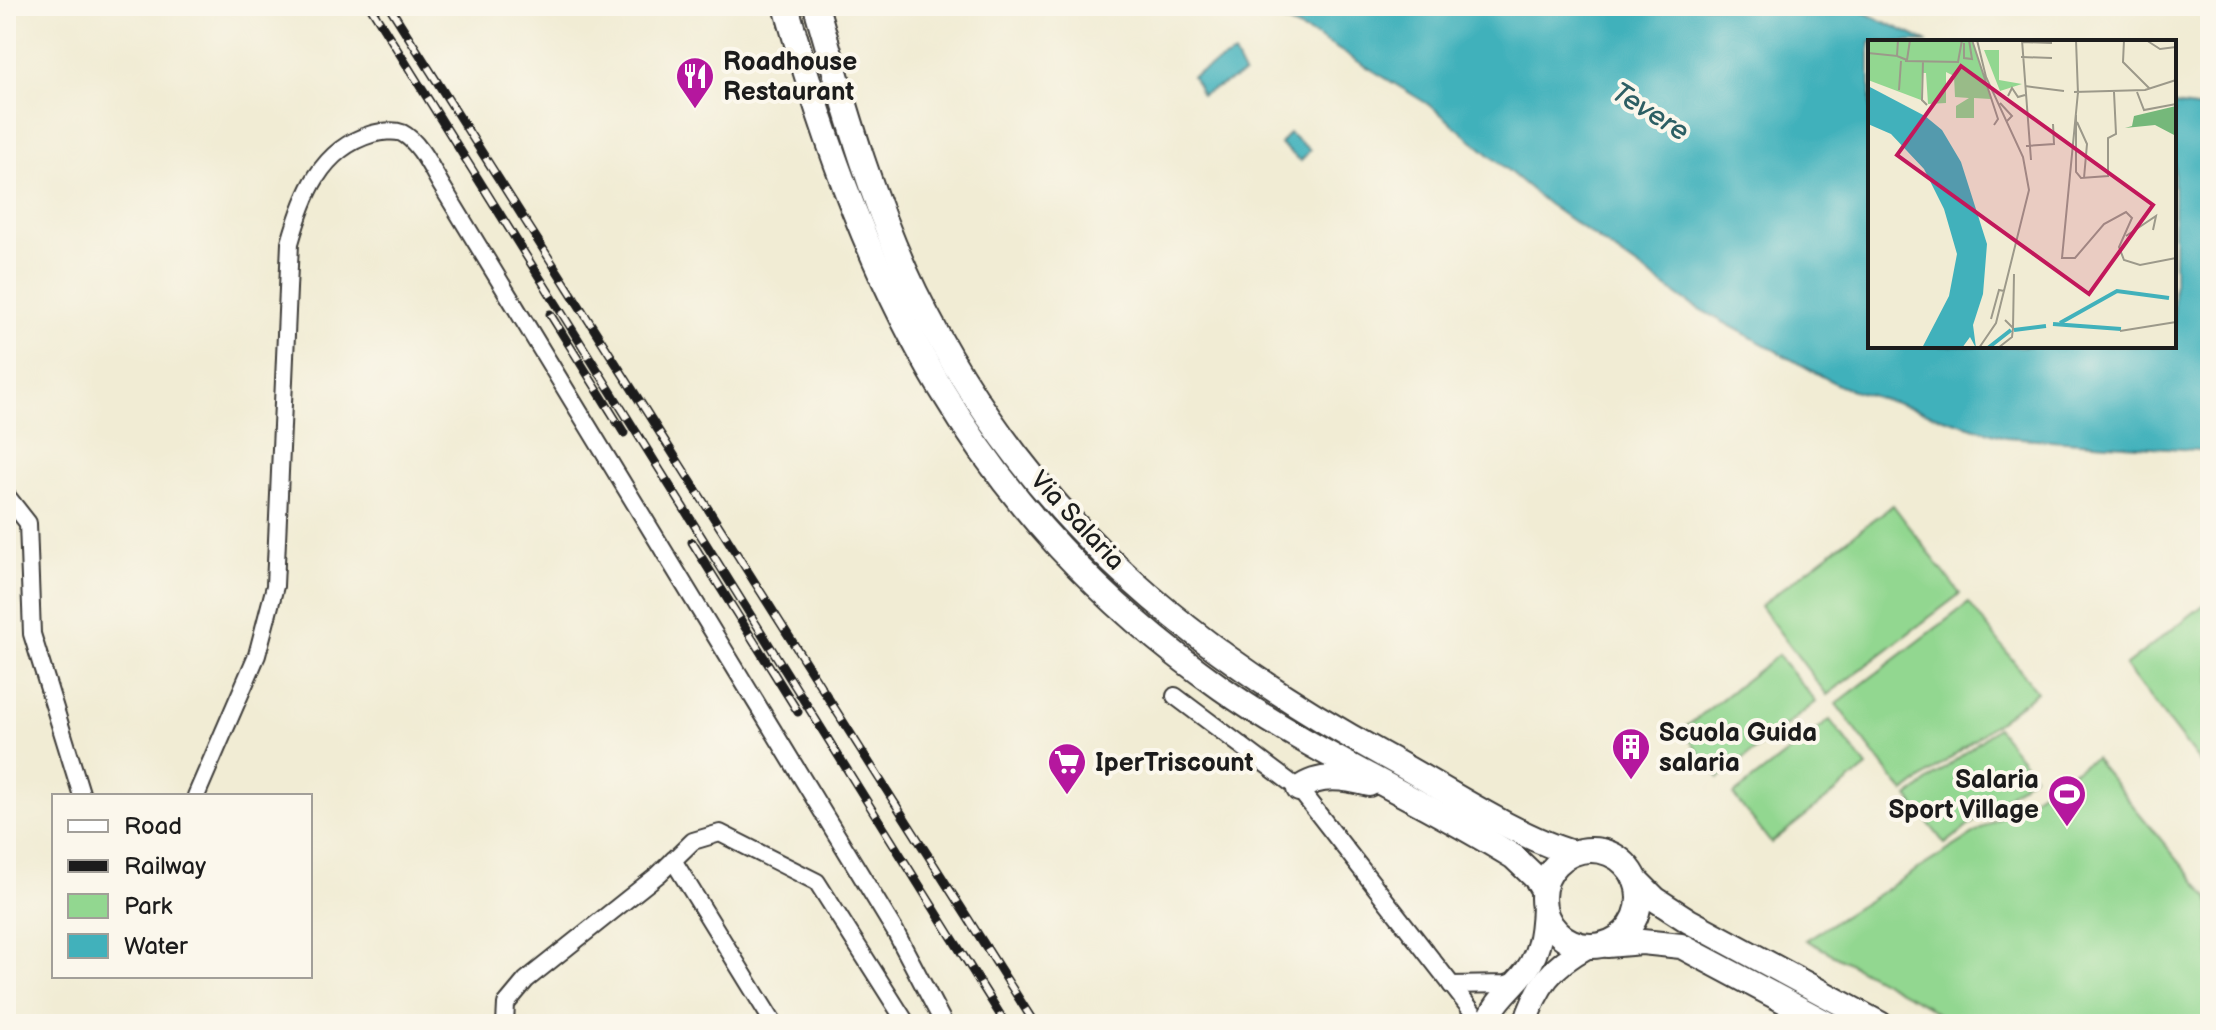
<svg xmlns="http://www.w3.org/2000/svg" width="2216" height="1030" font-family="'Balsamiq Sans',sans-serif">
  <rect width="100%" height="100%" fill="#fbf7ec"/>
  <filter id="ink" filterUnits="userSpaceOnUse"><feTurbulence type="fractalNoise" baseFrequency=".0125" numOctaves="2"/><feDisplacementMap in="SourceGraphic" scale="16" xChannelSelector="R" yChannelSelector="G"/><feConvolveMatrix kernelMatrix="1 2 1 2 8 2 1 2 1" color-interpolation-filters="sRGB"/></filter>
  <filter id="wash" filterUnits="userSpaceOnUse"><feTurbulence type="fractalNoise" baseFrequency=".006" numOctaves="4" result="noise"/><feDisplacementMap in="SourceGraphic" scale="32" xChannelSelector="R" yChannelSelector="G"/><feGaussianBlur stdDeviation="1.8" result="paint"/><feColorMatrix in="noise" values="0 0 0 0 0 0 0 0 0 0 0 0 0 0 0 0 0 1.4 0 .05"/><feComposite in="paint" operator="in"/></filter>
  <g filter="url(#wash)">
    <rect width="100%" height="100%" fill="#f1ecd4"/>
    <g fill="#92d790" stroke="#577a56" stroke-width="2">
      <path d="M1893 505 1960 594 1827 695 1760 606Z"/>
      <path d="M2210 600V775L2125 666Z"/>
      <path d="M1969 603 2037 692 1904 793 1836 704Z"/>
      <path d="M1778 655 1816 702 1719 778 1682 730Z"/>
      <path d="M1830 720 1867 767 1771 843 1733 795Z"/>
      <path d="M1997 728 2034 775 1945 844 1908 797Z"/>
      <path d="M2094 758 2210 899V1024H1952L1926 1005 1806 940Z"/>
    </g>
    <g fill="#41b1bb" stroke="#2e666c" stroke-width="2">
      <path d="M1249 6H1850L1928 42H1870V346H2174V105L2210 110V451L2005 437 1840 386 1690 304 1548 204 1431 106 1316 36Z"/>
      <path d="M1234 54 1244 74 1202 95 1192 76Z"/>
      <path d="M1289 133 1310 150 1301 161 1280 144Z"/>
    </g>
  </g>
  <g filter="url(#ink)">
    <g fill="none" stroke-linecap="round" stroke-linejoin="round">
      <defs>
        <g id="street">
          <path d="M6 495 28 523 32 634 82 796"/>
          <path d="M1175 696 1299 789 1482 1024"/>
          <path d="M196 796 257 655 275 586 290 243C303 197 320 149 372 134 380 132 394 130 402 133 420 142 433 172 443 188L895 931 944 1024"/>
          <path d="M673 860 774 1024"/>
          <path d="M1451 985 1506 984 1518 980"/>
          <path d="M505 1024 506 1004 526 980 659 874 693 841 720 833 817 882 907 1024"/>
        </g>
        <g id="secondary">
          <path d="M1487 1024C1494 1003 1506 994 1520 978 1539 958 1542 934 1543 907"/>
          <path d="M1525 1024C1537 985 1552 966 1587 947"/>
        </g>
        <g id="primary">
          <path d="M786 6C867 291 972 512 1221 688 1313 753 1418 797 1514 857L1536 878 1543 890"/>
          <path d="M816 6C844 103 871 201 915 292 1021 507 1178 643 1385 756 1439 785 1516 837 1573 853"/>
          <path d="M1299 789C1319 773 1346 778 1369 784"/>
          <circle cx="1591" cy="898" r="48"/>
          <path d="M1635 879 1655 899 1689 921 1880 1024"/>
          <path d="M1607 945 1642 942 1681 946 1828 1024"/>
        </g>
      </defs>
      <use href="#street" stroke="#3c3b38" stroke-width="20"/>
      <use href="#secondary" stroke="#3c3b38" stroke-width="26"/>
      <use href="#primary" stroke="#3c3b38" stroke-width="28"/>
      <use href="#street" stroke="#fff" stroke-width="16"/>
      <use href="#secondary" stroke="#fff" stroke-width="22"/>
      <use href="#primary" stroke="#fff" stroke-width="24"/>
      <defs>
        <g id="rail">
          <path d="M370 6 1006 1024"/>
          <path d="M389 6 1035 1024"/>
          <path d="M550 314 624 433"/>
          <path d="M692 542 798 712"/>
        </g>
      </defs>
      <use href="#rail" stroke="#1c1c1c" stroke-width="9"/>
      <use href="#rail" stroke="#fbf7ec" stroke-width="6" stroke-dasharray="18" stroke-linecap="butt"/>
    </g>
  </g>
  <defs>
    <symbol id="restaurant-pin" viewBox="-11 -11 22 30"><path d="M0 17L-7.5 6A9.5 9.5 0 1 1 7.5 6Z" fill="#b5179e" stroke="#fbf7ec"/><path d="M-5-6h1v4h1v-4h1v4h1v-4h1v5L-1.5 .5V6h-2V.5L-5-1ZM5-6V6H3V1.5H1.5Q1.5-4 5-6Z" fill="#fff"/></symbol>
    <symbol id="building-pin" viewBox="-11 -11 22 30"><path d="M0 17L-7.5 6A9.5 9.5 0 1 1 7.5 6Z" fill="#b5179e" stroke="#fbf7ec"/><path d="M-4-6H4V6H1V3H-1V6H-4ZM-2.5-4.3h1.7v1.8h-1.7ZM.8-4.3h1.7v1.8H.8ZM-2.5-1h1.7V.8h-1.7ZM.8-1h1.7V.8H.8Z" fill="#fff"/></symbol>
    <symbol id="supermarket-pin" viewBox="-11 -11 22 30"><path d="M0 17L-7.5 6A9.5 9.5 0 1 1 7.5 6Z" fill="#b5179e" stroke="#fbf7ec"/><path d="M-6-5.5h2.5l.6 2H6L4.5 2H-2.5L-4.4-4H-6ZM-1.5 3.2a1.3 1.3 0 1 0 .1 0ZM3 3.2a1.3 1.3 0 1 0 .1 0Z" fill="#fff"/></symbol>
    <symbol id="stadium-pin" viewBox="-11 -11 22 30"><path d="M0 17L-7.5 6A9.5 9.5 0 1 1 7.5 6Z" fill="#b5179e" stroke="#fbf7ec"/><path d="M0-5a6.5 5 0 1 0 0 10a6.5 5 0 1 0 0-10ZM-3.5-1.8h7v3.6h-7Z" fill="#fff"/></symbol>
  </defs>
  <g fill-rule="evenodd">
    <use href="#restaurant-pin" x="673" y="54" width="44" height="60"/>
    <use href="#building-pin" x="1609" y="725" width="44" height="60"/>
    <use href="#supermarket-pin" x="1045" y="740" width="44" height="60"/>
    <use href="#stadium-pin" x="2045" y="772" width="44" height="60"/>
  </g>
  <g text-anchor="middle" stroke-width="8" stroke-linejoin="round" paint-order="stroke">
    <g font-size="26" font-weight="bold" fill="#1c1c1c" stroke="#fbf7ec" text-anchor="start">
      <text x="723" y="70">Roadhouse<tspan x="723" dy="30">Restaurant</tspan></text>
      <text x="1659" y="741">Scuola Guida<tspan x="1659" dy="30">salaria</tspan></text>
      <text x="1095" y="771">IperTriscount</text>
      <text x="2039" y="788" text-anchor="end">Salaria<tspan x="2039" dy="30">Sport Village</tspan></text>
    </g>
    <g font-size="26" fill="#1c1c1c" stroke="#fbf7ec">
      <text transform="translate(1078 520) rotate(47)" y="9">Via Salaria</text>
    </g>
    <g font-size="28" font-style="italic" fill="#2d5f64" stroke="#fbf7ec">
      <text transform="translate(1651 111) rotate(32)" y="10">Tevere</text>
    </g>
  </g>
  <g transform="translate(1868 40)">
    <rect width="308" height="308" fill="#f1ecd4"/>
    <path d="M0 0H104L123 59 106 58V78H88V66L101 58 87 57 86 36 78 32V63L60 64 58 33H54L53 60 0 40ZM116 10H131V40L154 44 132 51Z" fill="#92d790"/>
    <path d="M308 66V96L287 85 257 88 264 86 266 76Z" fill="#75b87a"/>
    <path d="M0 46 57 76 74 90 93 122 119 204 115 254 105 285 108 308 102 297 94 308H54L81 256 89 214 76 169 56 129 23 94 0 84Z" fill="#41b1bb"/>
    <path fill="none" stroke="#41b1bb" stroke-width="4" d="M192 283 249 251 301 258M185 284 253 289M146 290 178 286M120 308 143 290"/>
    <path fill="none" stroke="#9c998a" stroke-width="2" d="M104 0 130 79 126 85M109 0 118 37 155 117 161 150 128 283 111 308M154 0 163 120M208 0 210 54M256 0 255 22 282 49M278 0 292 9 308 7M154 2 184 3M96 3V18L104 19 101 0M0 13 29 16 30 0M29 16 39 20 42 0M153 17 184 18M37 21 90 22 94 0M55 21 54 60 59 65M157 46 196 51M31 50 33 21M206 52 277 50 308 40M210 52 194 218H207L236 184 258 172 264 178 251 207 256 220 272 225 308 218M269 52 276 70 308 64M140 56 144 48 150 57 157 55M132 63 144 76 138 82M208 75V132L213 138 240 136V98L248 94 246 52M209 82 219 104 216 138M158 106 186 104 185 84M258 196 288 176 285 190M123 279 131 250 136 251M137 280 145 288 146 234M252 291 308 282M130 308 144 297 145 288"/>
    <path fill="#c2185b" fill-opacity="0.15" stroke="#c2185b" stroke-width="4" d="M93 26 285 165 221 254 29 115Z"/>
    <rect width="308" height="308" fill="none" stroke="#1c1c1c" stroke-width="4"/>
  </g>
  <rect width="2216" height="1030" fill="none" stroke="#fbf7ec" stroke-width="32"/>
  <rect x="52" y="794" width="260" height="184" fill="#fbf7ec" stroke="#a29f99" stroke-width="2"/>
  <rect x="68" y="820" width="40" height="12" fill="#ffffff" stroke="#a29f99" stroke-width="2"/>
  <text x="124" y="834" font-size="24" fill="#1c1c1c">Road</text>
  <rect x="68" y="860" width="40" height="12" fill="#1c1c1c" stroke="#a29f99" stroke-width="2"/>
  <text x="124" y="874" font-size="24" fill="#1c1c1c">Railway</text>
  <rect x="68" y="894" width="40" height="24" fill="#92d790" stroke="#a29f99" stroke-width="2"/>
  <text x="124" y="914" font-size="24" fill="#1c1c1c">Park</text>
  <rect x="68" y="934" width="40" height="24" fill="#41b1bb" stroke="#a29f99" stroke-width="2"/>
  <text x="124" y="954" font-size="24" fill="#1c1c1c">Water</text>
</svg>
